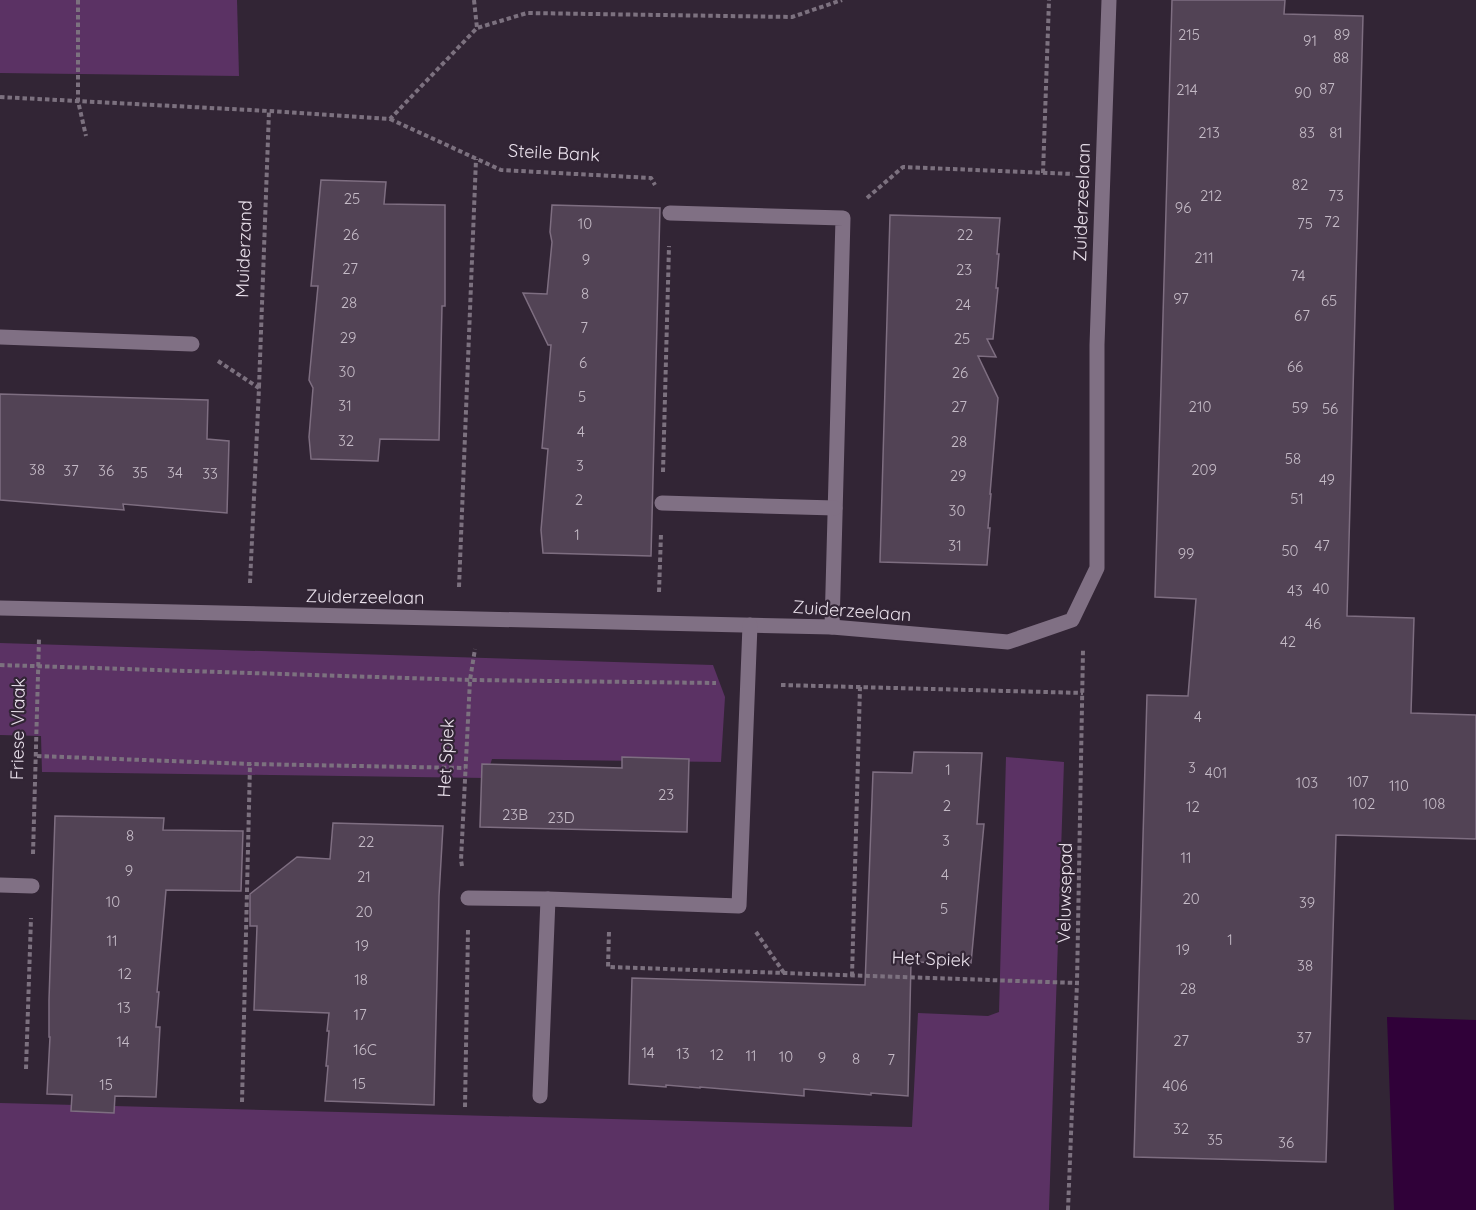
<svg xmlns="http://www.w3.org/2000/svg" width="1476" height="1210" font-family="Quicksand,sans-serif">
  <rect width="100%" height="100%" fill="#322535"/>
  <g fill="#5b3264">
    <path d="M0 0H237L239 76 0 73Z"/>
    <path d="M0 643 713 665 725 697 721 762 492 759 486 778 42 772 41 736 0 735Z"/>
    <path d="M1006 757 1064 762 1049 1210H0V1103L912 1127 918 1013 988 1016 999 1012Z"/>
  </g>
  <path fill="#300139" d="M1387 1017 1476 1020V1210H1394Z"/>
  <g fill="#524355" stroke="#7e6e81" stroke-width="1.5">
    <path d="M1172 0H1285L1284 14 1363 16 1347 616 1414 618 1411 713 1476 715V839L1336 835 1326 1162 1134 1157 1147 695 1188 696 1196 599 1155 597Z"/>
    <path d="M321 180 386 182 384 204 445 205V306H442L439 440 380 439 378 461 311 459 309 437 313 388 309 380 318 286H311Z"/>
    <path d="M552 205 660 208 651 556 543 553 541 530 548 449 542 448 551 345H548L523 293 547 294 552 242 550 232Z"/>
    <path d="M890 215 1000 218 997 254H999L996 288H998L993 339H987L996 357 978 356 998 398 990 494H991L988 528H990L987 565 880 562Z"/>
    <path d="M0 394 208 400 207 439 229 441 227 513 123 504 124 510 0 500Z"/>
    <path d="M914 752 982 753 977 824H984L971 963 911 962 908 1096 871 1093V1095L804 1089V1096L700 1087V1088L666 1085V1087L629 1084 632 978 865 985 873 772 912 773Z"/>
    <path d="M622 757 689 759 687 832 480 827 482 764 622 768Z"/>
    <path d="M55 816 164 818 163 830 243 831 241 891 166 890 157 992H159L156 1027H160L156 1097 115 1096 114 1113 71 1111 72 1095 47 1094 50 1037H49V1000Z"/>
    <path d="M333 823 443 826 439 896 434 1105 325 1101 328 1066H326L329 1031H327L329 1013 254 1010 257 926H250V894L297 857 330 859Z"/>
  </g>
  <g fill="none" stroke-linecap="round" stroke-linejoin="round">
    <g stroke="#7c717f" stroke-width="4" stroke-dasharray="4.5 3" stroke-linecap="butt">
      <path d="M78 0V101L86 136"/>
      <path d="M474 0 477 28"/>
      <path d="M0 97 269 111 390 119 477 28 527 13 792 17 842 0"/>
      <path d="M390 119 501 170 651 178 655 185"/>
      <path d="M1043 173 1049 0"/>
      <path d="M867 198 903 167 1073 174"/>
      <path d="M218 361 259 388 250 583"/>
      <path d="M259 387 269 111"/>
      <path d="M663 472 669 246"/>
      <path d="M459 587 476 159"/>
      <path d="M659 592 661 534"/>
      <path d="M0 665 470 680 716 683"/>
      <path d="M781 685 1083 693"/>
      <path d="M37 756 250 764 465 768"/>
      <path d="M33 854 39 639"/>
      <path d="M462 866 461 860 470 680 475 649"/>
      <path d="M609 932 608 967 1077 983"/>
      <path d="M756 932 784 973"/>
      <path d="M852 976 860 687"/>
      <path d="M26 1069 31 918"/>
      <path d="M242 1102 250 764"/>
      <path d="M465 1107 468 930"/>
      <path d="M1068 1210 1077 983 1083 650"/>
    </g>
    <g stroke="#807084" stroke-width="15">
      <path d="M670 213 843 218 832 627"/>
      <path d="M0 337 192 344"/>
      <path d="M662 503 835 508"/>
      <path d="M0 608 832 627 1008 642 1072 620 1097 568V345L1109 0"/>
      <path d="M0 885 32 886"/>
      <path d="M468 898 548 899 739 906 750 625"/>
      <path d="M540 1096 548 899"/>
    </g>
  </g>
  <g text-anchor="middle" stroke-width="4.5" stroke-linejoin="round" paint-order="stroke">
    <g font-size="15" fill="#c4bac6">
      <text x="1189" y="40">215</text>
      <text x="1342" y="40">89</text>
      <text x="1310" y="46">91</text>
      <text x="1341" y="63">88</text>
      <text x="1327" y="94">87</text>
      <text x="1187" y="95">214</text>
      <text x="1303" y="98">90</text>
      <text x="1209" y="138">213</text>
      <text x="1307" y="138">83</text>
      <text x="1336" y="138">81</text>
      <text x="1300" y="190">82</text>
      <text x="1211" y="201">212</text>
      <text x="1336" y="201">73</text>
      <text x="352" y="204">25</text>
      <text x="1183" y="213">96</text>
      <text x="1332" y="227">72</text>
      <text x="585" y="229">10</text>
      <text x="1305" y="229">75</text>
      <text x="351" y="240">26</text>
      <text x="965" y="240">22</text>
      <text x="1204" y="263">211</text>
      <text x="586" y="265">9</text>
      <text x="350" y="274">27</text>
      <text x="964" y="275">23</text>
      <text x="1298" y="281">74</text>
      <text x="585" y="299">8</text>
      <text x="1181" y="304">97</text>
      <text x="1329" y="306">65</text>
      <text x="349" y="308">28</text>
      <text x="963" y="310">24</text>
      <text x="1302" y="321">67</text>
      <text x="584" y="333">7</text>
      <text x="348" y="343">29</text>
      <text x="962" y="344">25</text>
      <text x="583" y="368">6</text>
      <text x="1295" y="372">66</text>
      <text x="347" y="377">30</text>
      <text x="960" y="378">26</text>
      <text x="582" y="402">5</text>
      <text x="345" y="411">31</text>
      <text x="959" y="412">27</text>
      <text x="1200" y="412">210</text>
      <text x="1300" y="413">59</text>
      <text x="1330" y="414">56</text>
      <text x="581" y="437">4</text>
      <text x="346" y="446">32</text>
      <text x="959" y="447">28</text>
      <text x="1293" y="464">58</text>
      <text x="580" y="471">3</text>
      <text x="37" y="475">38</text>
      <text x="1204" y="475">209</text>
      <text x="71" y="476">37</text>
      <text x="106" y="476">36</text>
      <text x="140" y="478">35</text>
      <text x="175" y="478">34</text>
      <text x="210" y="479">33</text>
      <text x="958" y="481">29</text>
      <text x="1327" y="485">49</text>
      <text x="1297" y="504">51</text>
      <text x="579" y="505">2</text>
      <text x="957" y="516">30</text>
      <text x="577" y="540">1</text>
      <text x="955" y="551">31</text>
      <text x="1322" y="551">47</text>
      <text x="1290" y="556">50</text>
      <text x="1186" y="559">99</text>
      <text x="1321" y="594">40</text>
      <text x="1295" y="596">43</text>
      <text x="1313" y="629">46</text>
      <text x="1288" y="647">42</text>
      <text x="1198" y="722">4</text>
      <text x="1192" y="773">3</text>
      <text x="948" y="775">1</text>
      <text x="1216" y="778">401</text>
      <text x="1358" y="787">107</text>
      <text x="1307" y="788">103</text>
      <text x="1399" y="791">110</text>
      <text x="666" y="800">23</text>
      <text x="1364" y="809">102</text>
      <text x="1434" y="809">108</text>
      <text x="947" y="811">2</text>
      <text x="1193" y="812">12</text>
      <text x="515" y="820">23B</text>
      <text x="561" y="823">23D</text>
      <text x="130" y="841">8</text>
      <text x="946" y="846">3</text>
      <text x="366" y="847">22</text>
      <text x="1186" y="863">11</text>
      <text x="129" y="876">9</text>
      <text x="945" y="880">4</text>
      <text x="364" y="882">21</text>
      <text x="1191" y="904">20</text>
      <text x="113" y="907">10</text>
      <text x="1307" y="908">39</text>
      <text x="944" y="914">5</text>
      <text x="364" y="917">20</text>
      <text x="1230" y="945">1</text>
      <text x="112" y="946">11</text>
      <text x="362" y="951">19</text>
      <text x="1183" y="955">19</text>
      <text x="1305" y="971">38</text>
      <text x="125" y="979">12</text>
      <text x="361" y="985">18</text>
      <text x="1188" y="994">28</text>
      <text x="124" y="1013">13</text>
      <text x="360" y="1020">17</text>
      <text x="1304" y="1043">37</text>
      <text x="1181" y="1046">27</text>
      <text x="123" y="1047">14</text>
      <text x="365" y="1055">16C</text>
      <text x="648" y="1058">14</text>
      <text x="683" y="1059">13</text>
      <text x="717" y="1060">12</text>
      <text x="751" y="1061">11</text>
      <text x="786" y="1062">10</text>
      <text x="822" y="1063">9</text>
      <text x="856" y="1064">8</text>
      <text x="891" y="1065">7</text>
      <text x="359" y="1089">15</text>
      <text x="106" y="1090">15</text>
      <text x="1175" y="1091">406</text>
      <text x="1181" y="1134">32</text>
      <text x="1215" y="1145">35</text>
      <text x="1286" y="1148">36</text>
    </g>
    <g font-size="18" fill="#eae1ec" stroke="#322535">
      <text transform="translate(554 153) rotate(3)" y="6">Steile Bank</text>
      <text transform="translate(1082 202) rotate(-88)" y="6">Zuiderzeelaan</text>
      <text transform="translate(244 249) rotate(-88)" y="6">Muiderzand</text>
      <text transform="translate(365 597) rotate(1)" y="6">Zuiderzeelaan</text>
      <text transform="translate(852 611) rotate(4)" y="6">Zuiderzeelaan</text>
      <text transform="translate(18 729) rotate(-89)" y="6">Friese Vlaak</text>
      <text transform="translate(446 758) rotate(-87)" y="6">Het Spiek</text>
      <text transform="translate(1065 893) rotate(-89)" y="6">Veluwsepad</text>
      <text transform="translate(931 959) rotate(2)" y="6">Het Spiek</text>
    </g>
  </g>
</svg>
